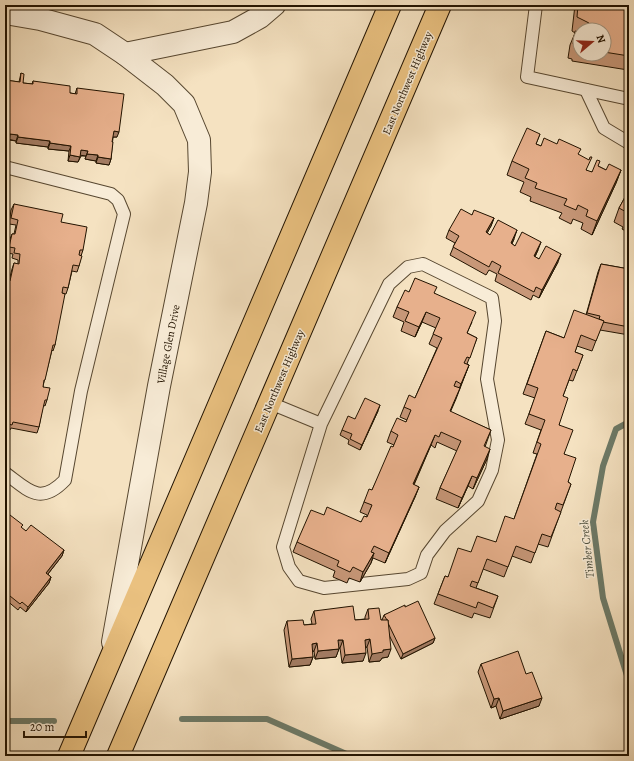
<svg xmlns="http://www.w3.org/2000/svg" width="634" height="761" font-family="Alegreya,serif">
  <rect width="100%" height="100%" fill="#f5e2c1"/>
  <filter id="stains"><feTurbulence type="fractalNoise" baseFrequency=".005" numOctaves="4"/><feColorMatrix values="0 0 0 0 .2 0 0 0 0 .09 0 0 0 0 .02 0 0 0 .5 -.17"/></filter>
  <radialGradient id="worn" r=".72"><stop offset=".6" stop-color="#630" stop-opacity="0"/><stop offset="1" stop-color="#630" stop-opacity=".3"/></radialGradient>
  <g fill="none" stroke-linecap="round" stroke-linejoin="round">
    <g stroke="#6c7a68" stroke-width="6">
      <path d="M629 422 616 429 603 466 593 522 603 598 629 682"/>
      <path d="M182 719H267L351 756"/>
      <path d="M5 721H54"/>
    </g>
    <defs>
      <g id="service">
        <path d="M536 5 527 77 629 99"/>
        <path d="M586 90 604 128 629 143"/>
        <path d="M5 167 111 194 118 200 124 214 81 391 65 480C40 506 28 490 5 473"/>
        <path d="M270 403 321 424 389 284 408 267 423 264 492 298 495 321 487 379 498 440 492 470 478 501 445 531 427 555 421 573 408 579 324 588 299 581 289 567 283 547 321 424"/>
      </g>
      <g id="minor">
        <path d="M5 13 40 19 95 34 125 54 165 85 184 104 199 140 200 172 196 203 159 386 113 642"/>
        <path d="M125 54 233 32 260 17 274 5"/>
      </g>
      <g id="primary">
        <path d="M69 756 390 5"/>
        <path d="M118 756 440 5"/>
      </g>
    </defs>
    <use href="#service" stroke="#574730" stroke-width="14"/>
    <use href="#minor" stroke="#574730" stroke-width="24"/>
    <use href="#primary" stroke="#221300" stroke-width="24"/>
    <use href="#service" stroke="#f8ecd7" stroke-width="12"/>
    <use href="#minor" stroke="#f8ecd7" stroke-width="22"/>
    <use href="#primary" stroke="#eac180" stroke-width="22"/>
  </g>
  <g fill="#c79778" stroke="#221300" fill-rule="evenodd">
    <path d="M575 5H629V67H628V70L572 61V59L568 58 570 45 575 33 572 31ZM580 30H604V54H580Z"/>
    <path d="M21 73 23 83 32 84 33 81 70 93 75 94 77 88 117 137H113L111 159 109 165 96 163V161L85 159 86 156H81L78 162 68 161 69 151 48 149V147L16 143V141L9 140 7 149H5V80L19 82Z"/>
    <path d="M540 134 536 144 541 146 579 155 587 171 592 172 598 166 606 170H621L616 183 592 235 581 229 583 223 573 219 571 224 559 218 562 213 530 201 531 197 520 192 524 182 507 175 512 161Z"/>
    <path d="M629 190V233L622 229 623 227 614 222 619 208Z"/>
    <path d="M14 204 61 222 83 250 81 256 79 266 77 272 72 271 68 288 66 294 62 293 55 345 53 351 52 350 43 386 47 400 45 406 43 405 39 427 37 433 11 428 10 430 5 429V280L9 281 12 269 14 263 18 264V260L12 258 13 254 7 253 10 239 12 234H14L16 225 9 224 11 210Z"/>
    <path d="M472 215 494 218 491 226 487 233 490 235 514 239 512 244 515 246 538 250 535 257 539 259 558 262 539 298 533 295 531 300 495 281 497 274 489 270 486 275 450 255 455 243 446 238 449 230Z"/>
    <path d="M601 264 629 269V335L600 330 592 351 577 346 575 352 583 355 573 381 569 380 563 396 559 425 564 454 568 482 571 484 548 547 538 544 531 563 512 556 504 577 483 569 476 588 498 596 490 618 474 613 472 618 434 604 445 576 448 577 471 552 496 542 514 519 537 454 533 453 541 430 525 424 535 398 523 394 546 331 564 338 586 315 598 272Z"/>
    <path d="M409 292 434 293 472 322 467 333 477 338 467 364 469 365 450 412 491 430 485 447 487 459 473 489 468 486 458 508 436 499 440 488 457 451 437 442 435 448 431 445 414 485 419 487 415 497 385 563 373 558 371 563 360 582 349 578 347 583 333 577 335 571 293 552 297 542 324 515 361 522 367 517V515L360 512 364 502 372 490 394 445 387 442 391 431 406 422 407 420 400 417 404 407 415 398 437 348 429 344 436 328 422 322 415 337 401 331 404 322 393 317 397 307Z"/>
    <path d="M378 411 360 450 348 444 349 440 340 435 342 430 355 419Z"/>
    <path d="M5 520 21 528 26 531 64 550 62 556 48 574 51 577 49 583 26 612 20 607 18 610 5 599Z"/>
    <path d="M405 607 435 638 433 643 401 659 389 635 388 657 382 658 380 661 369 662 367 647 365 648 363 661 342 663 340 648H339L336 657 315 659 314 651 312 652 313 657 310 665 289 667 284 630 287 621 304 625 312 624 311 619 314 611 355 620 365 619V617L368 609 381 620H382L384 615Z"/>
    <path d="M481 664 526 674 539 706 500 719 496 706 491 708 478 672Z"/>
  </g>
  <g fill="#a27b62" stroke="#221300">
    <path d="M628 28H629V42H623Z"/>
    <path d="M114 131 119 132 117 137H111Z"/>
    <path d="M10 134 18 135 16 141 8 139Z"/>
    <path d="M18 137 50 141 48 147 16 143Z"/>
    <path d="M5 143H9L7 149H5Z"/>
    <path d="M50 143 71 146 69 151 48 149Z"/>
    <path d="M81 150 88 151 86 156 79 155Z"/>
    <path d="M87 154 98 155 96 161 85 159Z"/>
    <path d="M70 155 80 157 78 162 68 161Z"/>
    <path d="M98 157 111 159 109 165 96 163Z"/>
    <path d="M621 170 616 183 592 235 597 221Z"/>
    <path d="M494 218 491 226 483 240 486 232Z"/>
    <path d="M517 230 514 239 508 251 511 243Z"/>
    <path d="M541 242 538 250 531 264 534 256Z"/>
    <path d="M561 254 558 262 539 298 542 290Z"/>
    <path d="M426 312 422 322 415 337 419 327Z"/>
    <path d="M469 365 456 399 446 422 450 411Z"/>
    <path d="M380 405 378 411 360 450 362 445Z"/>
    <path d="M435 435 431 445 409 495 413 484Z"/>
    <path d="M490 449 487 459 473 489 477 478Z"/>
    <path d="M472 476 468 486 458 508 462 498Z"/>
    <path d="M419 487 415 497 385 563 389 553Z"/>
    <path d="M64 550 62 556 44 579 46 573Z"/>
    <path d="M374 553 371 563 360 582 363 572Z"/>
    <path d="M51 577 49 583 26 612 28 607Z"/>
    <path d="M435 638 433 643 401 659 403 654Z"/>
    <path d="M370 639 367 647 362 648 365 640Z"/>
    <path d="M338 640H343L340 648H335Z"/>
    <path d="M317 643 314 651 309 652 312 644Z"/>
    <path d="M339 649 336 657 315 659 318 651Z"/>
    <path d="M391 649 388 657 382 658 380 661 369 662 372 654 383 650Z"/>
    <path d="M366 653 363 661 342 663 345 655Z"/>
    <path d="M313 657 310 665 289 667 292 659Z"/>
    <path d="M499 698 496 706 491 708 494 699Z"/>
    <path d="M542 698 539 706 500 719 503 711Z"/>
  </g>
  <g fill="#e7b08c" stroke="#221300">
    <path d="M578 5H629V28H628L626 41 629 42V56L604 52V30H587L589 23 577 17Z"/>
    <path d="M575 31 580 32V48H577V45L573 44Z"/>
    <path d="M21 73 24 74 23 83 33 84V81L70 86V93L77 94V88L124 94 119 132 114 131 112 142H113L111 159 98 157V155L87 154 88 151 81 150 80 157 70 155 71 146 50 143V141L18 137V135L10 134 9 143H5V80L20 82Z"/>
    <path d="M527 128 540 134 536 144 541 146 544 138 557 144 559 139 581 149 578 154 589 160 590 157H592L586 170 592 172 597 160 600 161 598 166 606 170 609 164 621 170 597 221 586 216 588 210 578 205 576 210 564 205 567 199 535 188 537 183 525 178 529 169 512 161Z"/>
    <path d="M629 190V217L627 216 628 213 619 208Z"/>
    <path d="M14 204 63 214 61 222 87 227 83 250H80L79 255 82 256 79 266 73 265 68 288 63 287 62 293 65 294 55 345H53L45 380H44L43 387 50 388 47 400H45L44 404 39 427 13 422 12 425 5 423V280L10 281 14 263 19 264 20 254 14 253 15 248 9 247 12 234H15L18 220 11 218Z"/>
    <path d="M461 209 472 215 474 210 494 218 486 232 490 235 498 220 517 230 511 243 515 246 522 232 541 242 534 256 539 259 546 246 561 254 542 290 536 287 534 292 498 273 501 266 492 261 489 267 453 247 459 236 449 230Z"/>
    <path d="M601 264 629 269V327L603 322 604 321 599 319 600 316 587 313Z"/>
    <path d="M415 278 437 287 434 293 476 312 467 333 477 338 470 358 467 357 464 363 469 365 461 384 456 381 454 386 460 388 450 411 491 430 484 446 490 449 477 478 472 476 462 498 440 488 461 441 441 432 439 437 435 435 413 484 419 487 389 553 374 546 371 552 374 553 363 572 353 567 350 572 337 566 339 561 297 542 311 510 324 515 327 507 361 522 364 516 367 517 372 505 364 502 369 489 372 490 391 446 393 447 398 435 391 431 397 418 406 422 411 410 404 407 409 395 415 398 442 338 433 334 440 318 426 312 419 327 405 321 409 312 397 307 405 290 409 292Z"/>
    <path d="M574 310 604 321 596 341 581 335 575 352 583 355 577 371 573 369 563 396 568 398 559 425 573 430 564 454 576 458 568 482 571 484 563 505 557 503 555 509 561 512 551 537 542 534 535 553 516 546 508 567 487 559 478 583 472 581 470 586 498 596 493 608 478 602 476 608 438 594 445 576 448 577 458 548 471 552 477 536 496 542 505 516 514 519 541 444 537 442 545 420 529 414 538 388 527 384 546 331 564 338Z"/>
    <path d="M365 398 380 405 362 445 350 439 352 434 342 430 348 416 355 419Z"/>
    <path d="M10 515 23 525 21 527 26 531 31 525 64 550 46 573 51 577 28 607 22 602 20 604 5 592V520H6Z"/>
    <path d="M418 601 435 638 403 654 388 623V620H387L384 615 405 605V607Z"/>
    <path d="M353 606 355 620 369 619 368 609 379 608 381 620H388L391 649 383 650V652L372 654 370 639 365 640 366 653 345 655 343 640H338L339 649 318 651 317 643 312 644 313 657 292 659 287 621 303 620 304 625 316 624 314 611Z"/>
    <path d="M518 651 526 674 532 672 542 698 503 711 499 698 494 699 481 664Z"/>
  </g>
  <g text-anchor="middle" stroke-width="3" stroke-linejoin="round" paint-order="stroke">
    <g font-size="11" fill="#221300" stroke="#f8ecd7">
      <text transform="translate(407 83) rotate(-67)" y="4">East Northwest Highway</text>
      <text transform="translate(168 344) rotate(-79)" y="4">Village Glen Drive</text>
      <text transform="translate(279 381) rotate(-67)" y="4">East Northwest Highway</text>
    </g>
    <g font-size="12" font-style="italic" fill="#4d4f3d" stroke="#f8ecd7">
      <text transform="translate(587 549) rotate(-96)" y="4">Timber Creek</text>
    </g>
  </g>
  <rect width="634" height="761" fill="none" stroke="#f5e2c1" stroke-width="20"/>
  <rect x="6" y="6" width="622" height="749" fill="none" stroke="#221300" stroke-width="2"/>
  <rect x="10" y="10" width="614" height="741" fill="none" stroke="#221300"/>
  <g transform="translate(592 42) rotate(71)"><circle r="19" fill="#f8ecd7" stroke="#a29581"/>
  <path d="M0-3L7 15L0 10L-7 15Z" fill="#8f2418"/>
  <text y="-6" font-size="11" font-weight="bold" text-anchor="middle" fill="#221300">N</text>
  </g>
  <path d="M24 731v6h62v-6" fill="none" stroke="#221300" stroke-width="2"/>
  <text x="30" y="731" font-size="12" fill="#221300" stroke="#f8ecd7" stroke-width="3" paint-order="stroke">20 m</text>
  <rect width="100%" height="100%" filter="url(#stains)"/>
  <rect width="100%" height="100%" fill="url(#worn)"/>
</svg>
